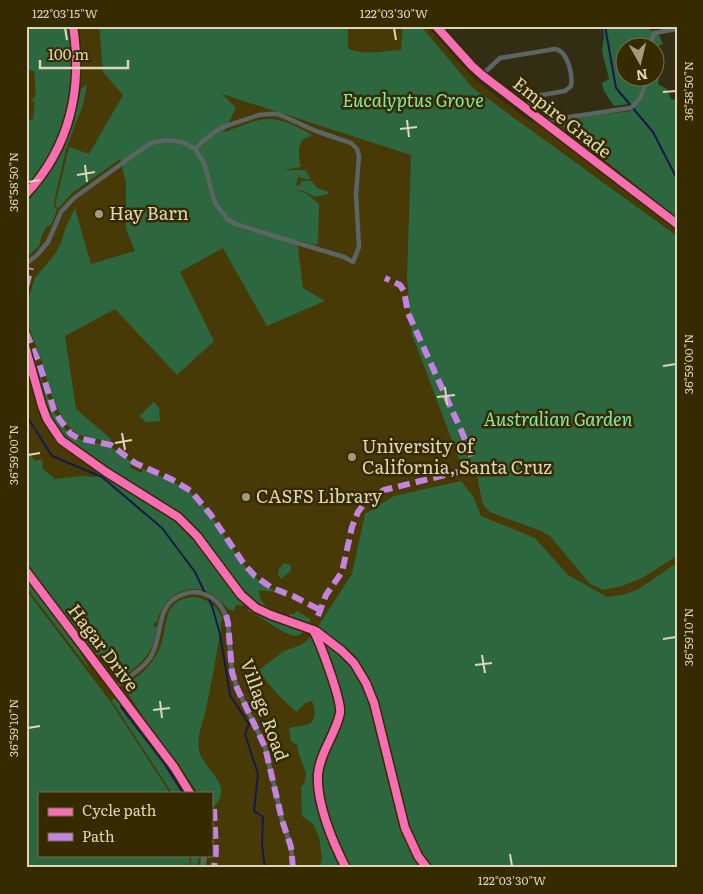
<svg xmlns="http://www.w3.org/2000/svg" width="703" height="894" font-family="Literata,serif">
  <rect width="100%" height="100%" fill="#332d13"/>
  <path fill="#473a07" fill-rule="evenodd" d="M26 26H427L475 80 531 122 631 112 677 105V868H26ZM39 793H211V855H39Z"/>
  <g fill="#2d6740">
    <path d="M26 26H68C78 82 66 143 26 186L27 121 33 119 35 101H31C40 94 33 83 35 74H34V71L26 69 28 60 26 54Z"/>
    <path d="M99 26H348V48C360 56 387 51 401 50L403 26H421L473 88 677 236V556L642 578 622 586 604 590 590 584 551 537 541 531 490 512 484 506 482 501 475 465H472L469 459H459L412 334 407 278 411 155 222 94 236 108 224 132C254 123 264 111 295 126 301 129 308 132 312 135 310 137 307 137 305 138 296 144 299 159 301 167L283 170H306L311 180 298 177V175L294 174 298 176 296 186 299 185 302 181H312L317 188 329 192 328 194 315 197 304 191 295 190 306 193 319 204 318 243 315 245 297 240 303 288 325 301 267 326 223 248 180 272 214 341 177 375 115 309 65 336 76 409 111 439 110 442 80 435 72 430 64 421 52 397 42 362 26 319V306L35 278 55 254 61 243 65 229 75 208 91 264 135 251 126 229V184L120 159 72 193 58 209 55 205 69 147 89 154 123 95 103 72Z"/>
    <path d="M603 26H648L647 28 659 35 663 44 658 46 659 55H656V48H626V78L659 77 658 84 667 89 671 99H670L677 100V218L555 120 631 111 629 104 614 106 604 91 602 83 609 79 602 51 604 37Z"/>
    <path d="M87 84 83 105 66 149 54 202V206L57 210 51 225 46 227 42 235 39 246 26 258V204L50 173 64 148 74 122 81 89Z"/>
    <path d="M26 336C38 362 51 423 73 436 84 443 99 442 110 447 118 451 126 457 133 463L129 467 141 473 143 469C158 475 175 481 188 491 225 519 233 572 277 592L259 590C258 605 275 613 287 617L290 614H294L297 611 310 619V624H304L277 616 256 605 240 591 202 540 181 518 63 440C39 414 38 377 26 346Z"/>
    <path d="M154 402 159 408 160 421 146 422 139 416Z"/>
    <path d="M26 448 35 461 42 459 43 469 55 479 81 476 95 477 100 469 174 516 185 525 214 559 235 590 247 603 272 618 304 629 305 631C302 634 296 637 291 635 276 630 263 617 248 611L247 606 236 605 234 610H230C223 605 217 596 208 592 184 582 162 599 157 622L154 623 153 626 157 627C153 654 143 662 122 678L117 676 113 668 108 664 109 661 108 660 103 661 84 640 85 634H83L82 637 77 632 26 562Z"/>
    <path d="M461 481 473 496 481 516 535 538 568 575 607 597 622 595 637 590 677 563V868H319L322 859 319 837 313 824 302 816 301 787 305 782 306 773 299 755 297 745 291 741 289 728 310 724C316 716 316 711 312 701L305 703 297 712C281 699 270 687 259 670L284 651 301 645 311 637 352 574 365 514 394 496Z"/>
    <path d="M284 563 291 565V571L281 579 278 575 279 569Z"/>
    <path d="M26 579 74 642 72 643 76 645 90 670 106 691 26 587Z"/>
    <path d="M26 590 110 701 170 793H39V855H190L189 868H26Z"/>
    <path d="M195 597C208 599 218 606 222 619 219 626 223 633 219 640 215 663 211 686 206 708 204 722 196 735 199 750 204 773 238 784 211 810V793H198L147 723 124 687 125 684C139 678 155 662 161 645 168 623 163 598 195 597Z"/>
    <path d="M110 698 112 700 114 698 121 705 174 774 185 793H172Z"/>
    <path d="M192 855H199L198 868H190Z"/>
  </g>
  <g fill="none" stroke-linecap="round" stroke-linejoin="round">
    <g stroke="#17194a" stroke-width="2">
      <path d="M605 26 616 88 653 132 677 179"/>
      <path d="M26 415 52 456 102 477 162 528 195 572 205 593"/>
      <path d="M208 597 212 606 220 634 230 695 249 724 245 734 258 774 254 811 263 817 262 845 265 868"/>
      <path d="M121 707 164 763 183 793"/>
    </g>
    <g stroke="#5b6564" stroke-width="4.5">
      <path d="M649 48 654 33 677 29"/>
      <path d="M482 75 500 58 555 49C568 51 573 75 571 86L565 91 536 96 525 109"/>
      <path d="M542 121 630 108C640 102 645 89 646 78"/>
      <path d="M26 264 37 255 48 242 61 212 74 198 149 144C165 138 181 139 195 149L202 142 220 128 259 115 269 114H278L316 131 351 143 357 149 359 156 356 194 359 247 353 262 344 257 261 232 236 224 227 219 215 203 204 163 195 149"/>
      <path d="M114 688C126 678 141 671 150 658 164 637 154 606 181 595 188 592 197 591 204 594 217 598 225 610 228 623L232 672 237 688 265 747 282 820 291 847 293 868"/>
    </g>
    <g stroke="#5b6661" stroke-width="6">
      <path d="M436 26 472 66 482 75 677 224"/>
      <path d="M26 194C70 147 83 88 73 26"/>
      <path d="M26 571 174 767 190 793"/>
      <path d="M203 868 204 855"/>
    </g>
    <g stroke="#c483df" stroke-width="6" stroke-dasharray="12 6" stroke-linecap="butt">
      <path d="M26 287 31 268"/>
      <path d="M26 332 39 363 54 410 60 420 71 434 78 438 111 445 135 463 171 479 191 491 211 515 244 564 255 576 272 588 293 596 320 610"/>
      <path d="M226 615 228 623 232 672 237 688 265 747 282 820 291 847 293 868"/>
      <path d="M318 616 326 595 342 572 352 527 358 512 367 500 384 490 474 468 471 454 461 430 408 313 404 291 400 285 385 278"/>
      <path d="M214 809 216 851 214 868"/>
    </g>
    <defs>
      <g id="cycleway">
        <path d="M436 26 472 66 482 75 677 224"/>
        <path d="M26 194C70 147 83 88 73 26"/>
        <path d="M26 349 42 406 47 419 61 440 106 472 178 517 197 536 241 595 256 608 271 615 316 631 342 651 354 663 366 683 374 703 405 828 418 856 427 868"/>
        <path d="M26 571 174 767 190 793"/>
        <path d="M313 630C320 642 342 701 340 713 336 734 320 752 318 774 316 803 333 843 346 868"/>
      </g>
    </defs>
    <use href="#cycleway" stroke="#362a00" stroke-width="11"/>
    <use href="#cycleway" stroke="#f96db3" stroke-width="8"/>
  </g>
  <path fill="none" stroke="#ded6b9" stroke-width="2" d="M65 28 67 40M394 28 396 40M663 92 676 91M407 120 409 137M400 129 417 127M85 165 87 182M77 175 95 172M28 182 40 180M663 366 676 364M445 387 447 405M437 397 455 395M122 433 125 450M115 443 132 440M28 455 40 453M663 639 676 637M482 655 485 673M475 665 492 663M160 701 162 718M153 710 170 708M28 728 40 726M510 854 512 866"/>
  <g fill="#a29b7f" stroke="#362a00" stroke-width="2">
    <circle cx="99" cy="214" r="5"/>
    <circle cx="352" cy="457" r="5"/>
    <circle cx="246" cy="497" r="5"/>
  </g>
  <g text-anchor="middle" stroke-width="5" stroke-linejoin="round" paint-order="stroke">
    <g font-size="18" font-style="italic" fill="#84e8a7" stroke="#362a00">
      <text x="413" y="107">Eucalyptus Grove</text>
      <text x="558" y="426">Australian Garden</text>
    </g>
    <g font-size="18" fill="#ded6b9" stroke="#362a00">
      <text transform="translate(562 118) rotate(38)" y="6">Empire Grade</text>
      <text transform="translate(103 648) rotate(53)" y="6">Hagar Drive</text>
      <text transform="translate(264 710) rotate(70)" y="6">Village Road</text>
    </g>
    <g font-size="18" fill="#ded6b9" stroke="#362a00" text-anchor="start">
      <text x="109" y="220">Hay Barn</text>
      <text x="362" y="453">University of<tspan x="362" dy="21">California, Santa Cruz</tspan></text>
      <text x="256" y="503">CASFS Library</text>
    </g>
  </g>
  <rect width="703" height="894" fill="none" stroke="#362a00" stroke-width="55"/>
  <rect x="38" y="792" width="175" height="65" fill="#362a00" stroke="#796f4a"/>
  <rect x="48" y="808" width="25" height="8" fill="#f96db3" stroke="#796f4a"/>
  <text x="82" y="816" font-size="15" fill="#ded6b9">Cycle path</text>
  <rect x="48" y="833" width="25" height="8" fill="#c483df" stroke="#796f4a"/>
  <text x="82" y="842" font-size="15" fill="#ded6b9">Path</text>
  <g transform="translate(640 62) rotate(172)"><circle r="24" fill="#362a00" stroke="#796f4a"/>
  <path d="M0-4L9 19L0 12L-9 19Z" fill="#a29b7f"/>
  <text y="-8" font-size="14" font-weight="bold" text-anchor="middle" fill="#ded6b9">N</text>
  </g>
  <path d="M40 60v8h88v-8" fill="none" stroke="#ded6b9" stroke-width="2.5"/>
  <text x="48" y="60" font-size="15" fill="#ded6b9" stroke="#362a00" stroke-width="4" paint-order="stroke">100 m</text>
  <rect x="28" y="28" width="648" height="838" fill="none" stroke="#ded6b9" stroke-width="2"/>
  <g font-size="12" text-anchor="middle" fill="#ded6b9">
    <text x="65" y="18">122°03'15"W</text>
    <text x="394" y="18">122°03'30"W</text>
    <text transform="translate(689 91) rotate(-90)" y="4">36°58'50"N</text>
    <text transform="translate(14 182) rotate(-90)" y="4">36°58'50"N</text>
    <text transform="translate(689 364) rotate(-90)" y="4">36°59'00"N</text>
    <text transform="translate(14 455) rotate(-90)" y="4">36°59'00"N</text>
    <text transform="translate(689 637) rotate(-90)" y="4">36°59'10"N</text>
    <text transform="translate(14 728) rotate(-90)" y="4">36°59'10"N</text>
    <text x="512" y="885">122°03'30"W</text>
  </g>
</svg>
